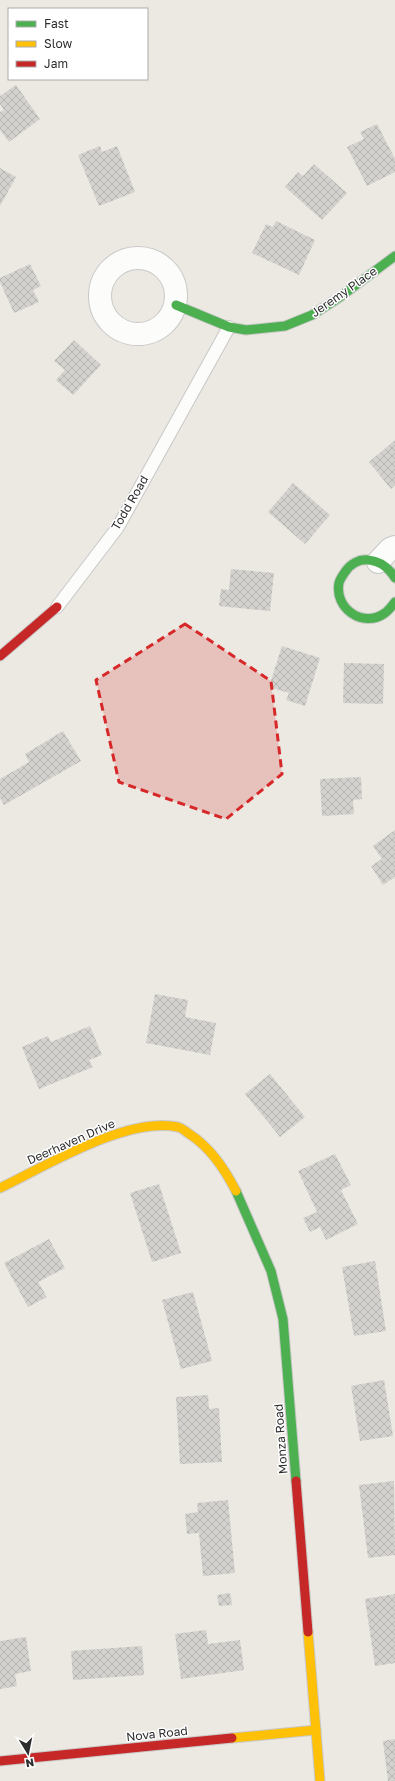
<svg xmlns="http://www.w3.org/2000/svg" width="395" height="1781" font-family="'Golos Text',sans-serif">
  <defs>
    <pattern id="building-cross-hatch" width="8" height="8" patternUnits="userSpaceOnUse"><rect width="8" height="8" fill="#d4d2ce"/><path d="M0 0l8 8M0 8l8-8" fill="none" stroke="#b6b5b1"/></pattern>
  </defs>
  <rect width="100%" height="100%" fill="#ece9e3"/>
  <g fill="url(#building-cross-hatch)">
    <path d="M16 85 40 119 9 142 0 130V112L4 110 0 104V96Z"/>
    <path d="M377 124 395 159V172L367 186 347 147 364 139 360 132Z"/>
    <path d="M100 146 102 152 117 146 135 192 99 206 78 155Z"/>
    <path d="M314 164 347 193 322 220 285 187 298 172 303 176Z"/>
    <path d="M0 168 16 177 0 206Z"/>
    <path d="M276 221 315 240 299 275 252 253 266 224 273 227Z"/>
    <path d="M30 264 41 286 33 290 39 302 14 313 0 282V278Z"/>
    <path d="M74 340 101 365 73 395 56 380 65 370 54 361Z"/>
    <path d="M395 440V485L391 489 369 462Z"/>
    <path d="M293 483 330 515 305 544 268 512Z"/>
    <path d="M231 569 274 573 270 611 219 606 221 589 229 590Z"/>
    <path d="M282 646 320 658 305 706 286 700 289 693 269 687Z"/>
    <path d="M344 663 384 664 383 704 343 703Z"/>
    <path d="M63 731 81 761 4 805 0 798V779L29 762 25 754Z"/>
    <path d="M361 777 362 799 353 800 354 814 322 816 320 779Z"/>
    <path d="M395 830V877L383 885 371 866 382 859 373 846Z"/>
    <path d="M155 994 188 1000 185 1017 216 1023 210 1055 146 1043Z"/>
    <path d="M90 1026 102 1055 89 1060 93 1067 39 1089 22 1047 48 1036 51 1042Z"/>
    <path d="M270 1074 305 1117 280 1137 245 1094Z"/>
    <path d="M335 1154 351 1185 341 1190 358 1224 326 1240 320 1227 310 1232 303 1218 317 1212 298 1171Z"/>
    <path d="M159 1184 181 1253 152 1262 130 1193Z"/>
    <path d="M49 1239 65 1268 38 1282 47 1297 28 1307 4 1263Z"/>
    <path d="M375 1261 386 1331 354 1336 342 1267Z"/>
    <path d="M193 1292 212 1361 181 1369 162 1300Z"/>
    <path d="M384 1380 393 1436 360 1441 351 1386Z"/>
    <path d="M208 1395 209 1409 219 1408 222 1462 180 1464 176 1397Z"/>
    <path d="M394 1481 395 1555 368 1558 359 1485Z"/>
    <path d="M228 1500 235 1573 203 1576 199 1533 187 1534 185 1514 198 1512 197 1503Z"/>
    <path d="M230 1593 232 1605 219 1606 217 1595Z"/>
    <path d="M395 1594V1663L375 1666 365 1599Z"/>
    <path d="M206 1630 208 1644 240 1640 244 1670 181 1679 175 1634Z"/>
    <path d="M26 1637 31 1671 15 1674 17 1686 0 1689V1641Z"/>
    <path d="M142 1646 144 1675 73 1680 71 1651Z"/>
    <path d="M395 1739V1781H388L383 1741Z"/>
  </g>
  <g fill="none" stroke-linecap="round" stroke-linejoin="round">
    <defs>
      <path id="lane" d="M57 607 118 527 229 327"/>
      <g id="street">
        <circle cx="138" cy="296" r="38"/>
        <path d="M378 562 390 549 395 547"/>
      </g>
      <g id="fast">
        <path d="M176 305 229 327 246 330 285 326 312 315 340 297 395 256"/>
        <path d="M395 578C389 568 380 561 368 560 359 559 350 564 345 572 343 575 340 579 339 583 334 608 363 629 385 613 388 611 392 606 395 602"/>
        <path d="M236 1191 271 1271 283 1319 296 1481"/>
      </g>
      <g id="slow">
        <path d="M0 1188C46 1166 127 1116 178 1127 182 1128 185 1131 188 1133 210 1147 224 1168 236 1191"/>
        <path d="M308 1632 320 1781"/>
        <path d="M232 1738 316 1730"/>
      </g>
      <g id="jam">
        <path d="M0 656 57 607"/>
        <path d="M296 1481 308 1632"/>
        <path d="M0 1761 232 1738"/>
      </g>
    </defs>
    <use href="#lane" stroke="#c9c8c8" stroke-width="14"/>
    <use href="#street" stroke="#c9c8c8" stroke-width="24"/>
    <use href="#fast" stroke="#c9c8c8" stroke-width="11"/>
    <use href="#slow" stroke="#c9c8c8" stroke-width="11"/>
    <use href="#jam" stroke="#c9c8c8" stroke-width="11"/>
    <use href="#lane" stroke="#fcfcfb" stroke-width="12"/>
    <use href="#street" stroke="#fcfcfb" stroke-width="22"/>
    <use href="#fast" stroke="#4caf50" stroke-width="9"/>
    <use href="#slow" stroke="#ffc107" stroke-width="9"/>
    <use href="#jam" stroke="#c62828" stroke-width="9"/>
  </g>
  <path fill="#d62828" fill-opacity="0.2" stroke="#d62828" stroke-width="3" stroke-dasharray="8 5" stroke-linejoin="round" d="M185 624 271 681 282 774 226 819 119 782 96 680Z"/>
  <g text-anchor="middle" stroke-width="3" stroke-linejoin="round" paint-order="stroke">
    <g font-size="12" fill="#2d2d2d" stroke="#fff">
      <text transform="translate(344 292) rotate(-35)" y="4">Jeremy Place</text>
      <text transform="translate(130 503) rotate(-60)" y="4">Todd Road</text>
      <text transform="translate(71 1142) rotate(-24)" y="4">Deerhaven Drive</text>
      <text transform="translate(281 1439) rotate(-94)" y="4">Monza Road</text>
      <text transform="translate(157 1734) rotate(-6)" y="4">Nova Road</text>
    </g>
  </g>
  <rect x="8" y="8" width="140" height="72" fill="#ffffff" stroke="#ababab"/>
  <rect x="16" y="21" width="20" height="6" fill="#4caf50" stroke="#ababab"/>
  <text x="44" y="28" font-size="12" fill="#2d2d2d">Fast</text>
  <rect x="16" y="41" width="20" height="6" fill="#ffc107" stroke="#ababab"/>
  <text x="44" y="48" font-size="12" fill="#2d2d2d">Slow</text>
  <rect x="16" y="61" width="20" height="6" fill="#c62828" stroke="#ababab"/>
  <text x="44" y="68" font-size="12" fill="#2d2d2d">Jam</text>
  <g transform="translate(28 1753) rotate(170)" stroke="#ffffff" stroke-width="3" paint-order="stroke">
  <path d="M0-3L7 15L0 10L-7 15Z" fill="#2d2d2d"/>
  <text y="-6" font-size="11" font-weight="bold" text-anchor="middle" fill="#2d2d2d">N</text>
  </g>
</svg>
